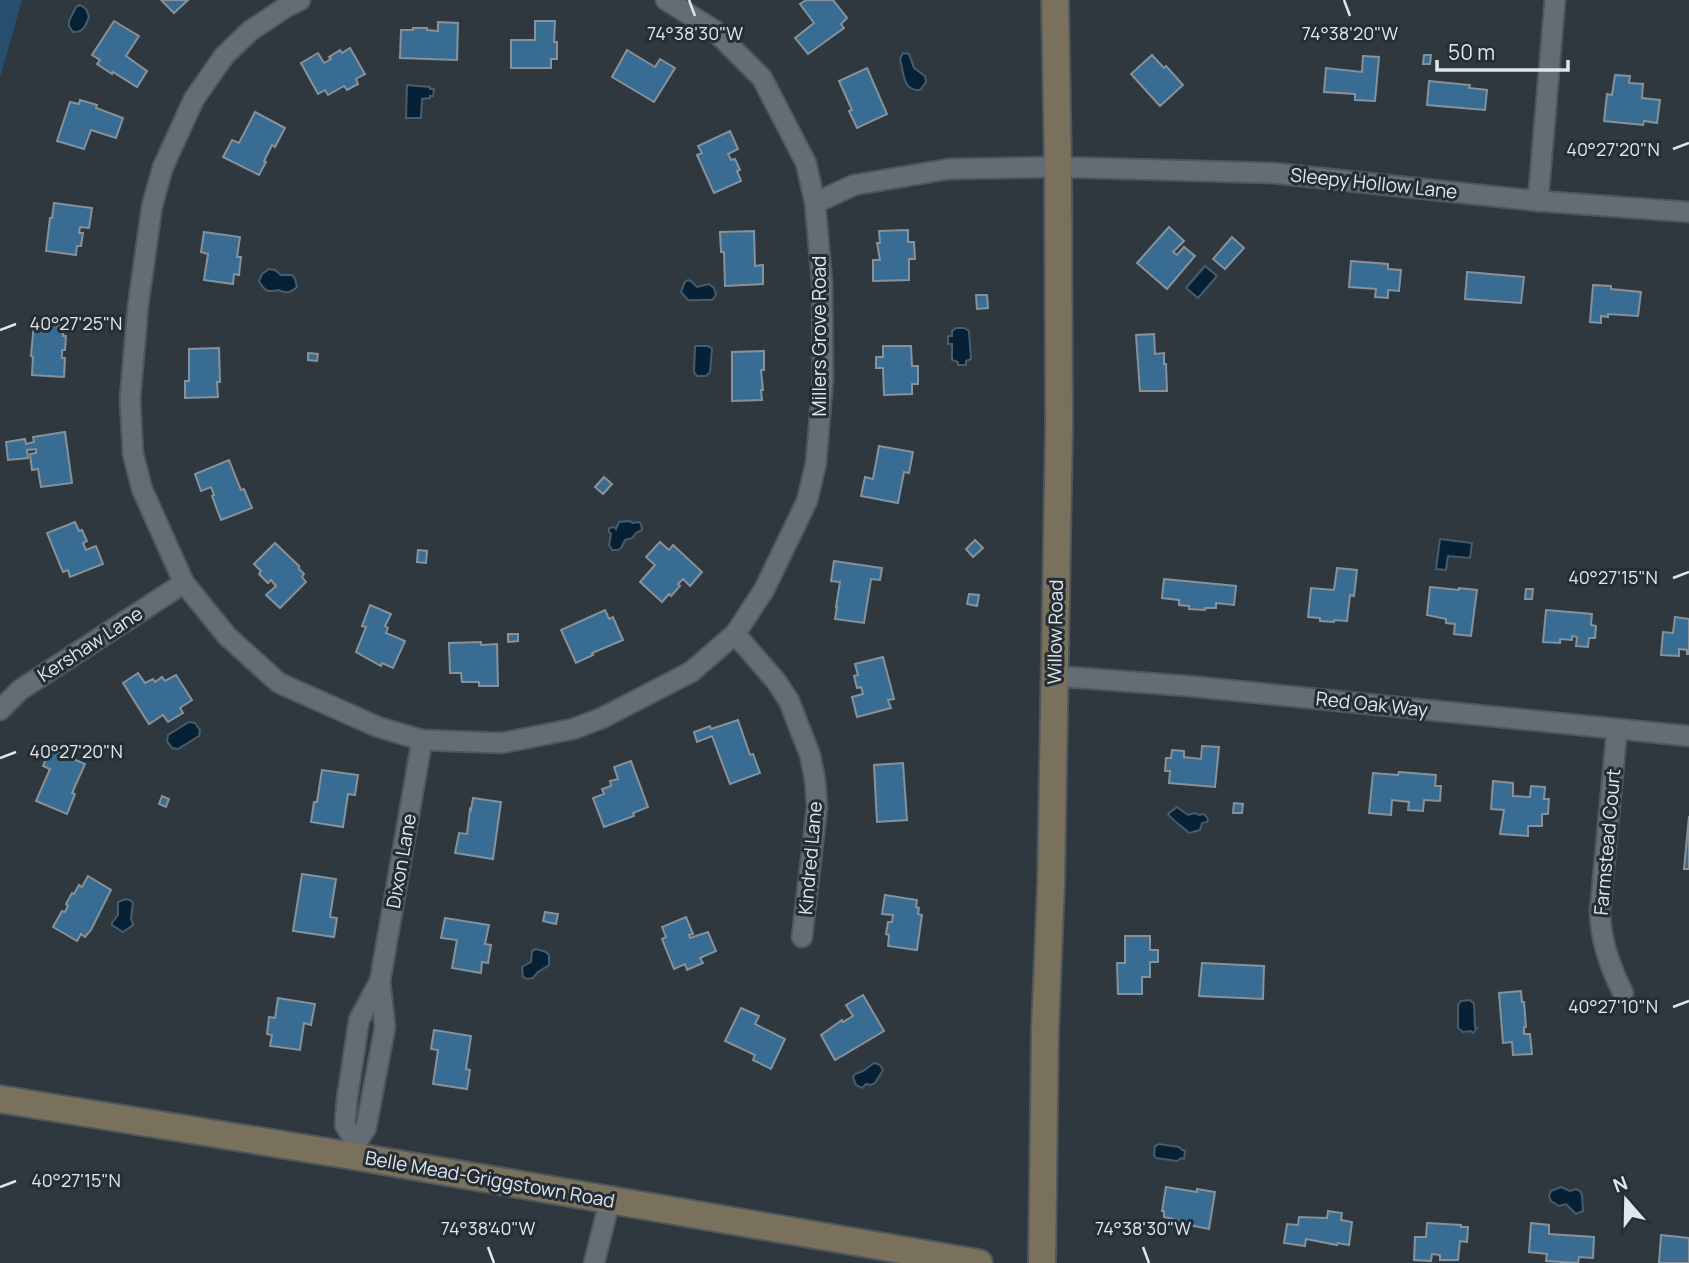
<svg xmlns="http://www.w3.org/2000/svg" width="1689" height="1263" font-family="Manrope,sans-serif">
  <rect width="100%" height="100%" fill="#2f383f"/>
  <path fill="#254f6d" d="M0 0H22L0 78Z"/>
  <g fill="#062135" stroke="#475c6c" stroke-width="2">
    <path d="M80 5 86 9 89 17C86 24 84 33 73 32L69 26V21L76 7Z"/>
    <path d="M903 53 909 54 914 68 925 76 926 82 920 90C902 91 904 72 900 59Z"/>
    <path d="M407 85 430 87V89H434L433 96H430V98L422 99 421 118H406Z"/>
    <path d="M1205 266 1217 276 1198 298 1186 288Z"/>
    <path d="M269 269 275 270 281 275H292L295 279 297 287C289 294 286 293 278 290 267 293 264 290 259 281L262 274Z"/>
    <path d="M688 280 691 281 697 287 709 284 714 288 716 295 712 300C703 299 696 301 688 300L681 292 685 282Z"/>
    <path d="M956 328H964L969 331 971 359 966 361V365H958V362L952 360V344H948V336H952V331Z"/>
    <path d="M695 346H708L712 349 710 372 706 376H697L694 372Z"/>
    <path d="M629 521 633 523 639 522 641 524 642 530 636 533 632 538 625 540 621 548 618 550H612L609 545 611 534 609 532V528L614 527 616 529 619 522Z"/>
    <path d="M1440 539 1472 543 1470 558 1448 556 1446 570 1436 569Z"/>
    <path d="M189 722 195 723 200 730 199 736 178 749 172 748 167 741 168 735Z"/>
    <path d="M1177 807 1188 815 1195 813 1199 815 1204 814 1208 819 1207 822 1202 823 1200 830 1189 833C1182 826 1174 822 1168 814Z"/>
    <path d="M126 899 130 900 133 903 131 918 133 925 123 932 112 925V923L118 915V902Z"/>
    <path d="M536 949 546 952 549 955V965L538 972 533 978 527 979 523 977 522 967 531 962 532 951Z"/>
    <path d="M1470 1000 1474 1004 1475 1027 1477 1028 1473 1033 1471 1031 1463 1032 1458 1028V1005L1461 1001Z"/>
    <path d="M874 1063 880 1065 883 1070 875 1083 871 1085 866 1084 862 1088 856 1085 853 1077 855 1074 863 1071Z"/>
    <path d="M1159 1144 1179 1147 1182 1150 1185 1151 1184 1159 1181 1158 1177 1161 1156 1158 1154 1155 1155 1146Z"/>
    <path d="M1561 1187 1570 1191 1576 1189 1580 1191 1582 1195 1583 1211 1576 1214 1566 1204 1559 1206 1551 1201 1549 1196 1551 1191Z"/>
  </g>
  <g fill="#396c92" stroke="#86919a" stroke-width="2">
    <path d="M161 0H188L174 13Z"/>
    <path d="M806 0H833L847 18 841 24 844 28 808 54 795 38 814 23 800 4Z"/>
    <path d="M114 21 139 36 126 56 147 71 137 87 113 72 112 74 97 64 100 60 92 55Z"/>
    <path d="M535 21H555L554 42H557V59H551V68H511V40H535Z"/>
    <path d="M438 22 458 23 457 60 400 58 401 30H413V28H427V30L438 31Z"/>
    <path d="M350 48 365 74 356 79 358 84 347 90 344 86 328 95 325 90 318 94 301 63 318 53 324 63 331 59 329 57 340 50 342 53Z"/>
    <path d="M627 50 655 67 660 59 675 68 654 102 612 77Z"/>
    <path d="M1152 55 1164 68 1166 66 1183 85 1160 106 1131 74Z"/>
    <path d="M1424 55H1431L1430 64H1423Z"/>
    <path d="M1363 56 1379 57 1375 101 1355 100V94L1324 92 1326 68 1362 72Z"/>
    <path d="M867 68 887 114 857 128 849 111 852 110 839 81Z"/>
    <path d="M1615 75 1630 76 1629 83 1643 84 1642 98 1660 100 1657 123 1644 121 1643 125 1604 121 1607 94 1612 95Z"/>
    <path d="M1429 81 1470 85 1469 88 1487 90 1485 110 1427 105Z"/>
    <path d="M80 100 97 105 96 108 123 118 116 138 91 130 84 149 57 141 70 102 79 104Z"/>
    <path d="M255 112 285 128 275 147 272 145 264 161 266 162 259 175 223 157 232 140 239 143Z"/>
    <path d="M730 131 738 149 728 154 731 160 735 159 740 170 737 171 741 181 714 193 697 155 702 153 698 146Z"/>
    <path d="M54 203 92 208 89 228 80 227 79 233H83L81 246H77L76 255 46 251 50 218H52Z"/>
    <path d="M1169 227 1184 241 1173 252 1177 255 1184 247 1195 256 1167 289 1137 263Z"/>
    <path d="M908 230V242H914L915 259H909V280L873 281V260H880L877 243H880L879 231Z"/>
    <path d="M754 231 755 266 763 265V284L725 286 724 252H721L720 232Z"/>
    <path d="M204 232 240 237 237 257H241L239 275 234 274 233 284 204 280 208 254 201 252Z"/>
    <path d="M1232 237 1244 248 1225 269 1213 259Z"/>
    <path d="M1351 261 1388 264V269L1401 270 1399 291 1388 290V298L1375 297 1376 289 1349 287Z"/>
    <path d="M1467 272 1524 277 1521 303 1465 299Z"/>
    <path d="M1593 285 1611 286V289L1641 292 1638 316 1608 314V317L1601 316V323L1590 322Z"/>
    <path d="M976 295H987L988 308 977 309Z"/>
    <path d="M34 323 64 326 63 336H66L65 350H62V358H65L64 377 32 375 33 357 31 356Z"/>
    <path d="M1154 334 1155 354 1164 353V364H1166L1167 391H1140L1136 335Z"/>
    <path d="M883 346H911L912 366H918V384H912V394L884 395 883 368H876V357H883Z"/>
    <path d="M219 348 220 382H217L218 397 185 398V381H189V349Z"/>
    <path d="M764 351V370H761L763 390H761L762 400 732 401V352Z"/>
    <path d="M308 353 318 354 317 361 308 360Z"/>
    <path d="M65 432 72 483 41 487 38 469 32 470 30 454 36 453V449L27 450 28 458 8 460 6 442 25 439 26 444 34 442 33 437Z"/>
    <path d="M879 446 913 452 909 473 904 472 898 503 861 496 865 477 873 479Z"/>
    <path d="M229 460 241 490 244 489 252 508 221 520 212 496 214 495 211 487 201 491 195 474Z"/>
    <path d="M604 477 612 484 603 494 595 487Z"/>
    <path d="M75 522 79 531 82 530 87 541 83 543 86 550 96 546 103 564 70 577 68 570 63 572 47 533Z"/>
    <path d="M975 540 983 548 973 557 966 549Z"/>
    <path d="M660 542 669 550 673 545 702 572 690 586 683 579 678 584 680 586 671 596 669 594 662 602 640 582 655 565 646 557Z"/>
    <path d="M275 543 299 566V569L304 574 302 577 306 582 280 608 266 595 276 586 271 580 268 583 259 574 261 571 254 564Z"/>
    <path d="M418 550 427 551 426 563 417 562Z"/>
    <path d="M834 561 882 568 880 580 871 579 864 623 835 619 837 607H836L840 582 831 581Z"/>
    <path d="M1337 568 1357 570 1354 596 1350 595 1347 621 1334 620V622L1320 621V618L1308 617 1311 588 1334 590Z"/>
    <path d="M1164 579 1236 586 1234 605 1216 603V608H1205V610L1189 609V606L1179 605V600L1162 598Z"/>
    <path d="M1430 587 1459 590V588L1477 590 1471 636 1454 634 1455 624 1446 623V619L1427 615Z"/>
    <path d="M1526 589H1533L1532 599H1525Z"/>
    <path d="M969 594 979 595 977 606 967 604Z"/>
    <path d="M370 605 391 614 385 626 388 628 386 633 405 641 393 668 382 663 381 666 356 652 366 627 362 626Z"/>
    <path d="M605 610 609 619 613 617 623 640 592 653 593 655 576 663 561 630Z"/>
    <path d="M1546 610 1592 614 1591 625 1596 626 1595 638H1589L1588 647 1576 646 1577 637 1572 636V640L1560 639V643L1543 642Z"/>
    <path d="M1675 617 1689 619V654H1687V650L1679 649V656L1661 655 1663 632 1673 633Z"/>
    <path d="M508 634H518V641L508 642Z"/>
    <path d="M481 642V645L497 644 498 686H479V682H462L461 673H450L449 643Z"/>
    <path d="M883 657 894 699 888 700 891 708 857 717 852 697 863 694 861 687 857 688 854 676 858 675 855 664Z"/>
    <path d="M138 673 145 683 153 679 155 682 162 677 165 681 176 675 192 700 180 708 183 713 168 722 163 715 149 724 123 683Z"/>
    <path d="M738 720 750 755 753 754 760 773 730 784 712 736 697 742 694 732 710 726 711 729Z"/>
    <path d="M1202 746 1219 747 1215 787 1169 783 1170 771H1165L1166 758H1171L1172 750 1184 751V757L1201 759Z"/>
    <path d="M50 749 85 764 72 793 75 794 67 814 36 801 50 769 43 766Z"/>
    <path d="M631 761 648 807 633 813 634 816 604 827 593 798 604 794 602 789 611 786 610 781 618 779 614 767Z"/>
    <path d="M903 763 907 820 877 822 874 765Z"/>
    <path d="M322 770 358 775 355 795 348 794 343 827 311 822 314 802H317Z"/>
    <path d="M1399 772 1436 775 1435 786H1441L1440 801 1424 800 1423 811 1408 810 1409 802 1392 800 1391 815 1369 813 1373 773 1398 775Z"/>
    <path d="M1493 781 1513 783V796L1530 797 1531 786 1545 787 1544 799H1549L1548 814H1542V826H1528V836L1500 834 1504 810 1491 809Z"/>
    <path d="M162 796 169 799 166 807 159 804Z"/>
    <path d="M473 798 501 802 493 859 455 853 459 833 467 834 470 809 471 810Z"/>
    <path d="M1234 803 1243 804 1242 813H1233Z"/>
    <path d="M1689 816V869H1684Z"/>
    <path d="M302 874 336 879 330 917 337 918 334 937 293 931Z"/>
    <path d="M88 876 111 890 91 930 85 937 81 934 77 941 53 927 62 911 65 912 68 906 66 904 72 893 74 894 79 885 82 887Z"/>
    <path d="M885 895 917 900 916 907 919 908 918 914 922 915 917 950 888 946 889 935 886 934 888 922H892L893 915 882 914Z"/>
    <path d="M545 912 558 914 556 924 543 921Z"/>
    <path d="M686 917 693 934 689 935 690 938 708 932 716 951 700 958 703 963 687 970 685 964 674 969 662 939 666 937 662 927Z"/>
    <path d="M445 918 489 925 485 944 491 945 488 963 482 962 481 973 452 968 457 940 441 938Z"/>
    <path d="M1125 936H1150V950H1158V962H1150V977H1142V994H1118L1117 963H1125Z"/>
    <path d="M1202 963 1264 966 1263 999 1199 996Z"/>
    <path d="M1521 991 1522 1002H1524L1526 1027H1524V1034H1530L1532 1054 1513 1055 1512 1042 1503 1043 1499 993Z"/>
    <path d="M863 995 884 1031 835 1060 821 1035 842 1020 843 1022 853 1016 846 1005Z"/>
    <path d="M278 998 315 1004 311 1025 304 1023 300 1050 270 1046 272 1035 267 1034 269 1017 275 1018Z"/>
    <path d="M741 1008 759 1016 755 1024 785 1039 771 1069 753 1060 755 1055 725 1041Z"/>
    <path d="M434 1030 471 1036 466 1069 470 1070 467 1089 433 1084 438 1050 431 1049Z"/>
    <path d="M1166 1187 1197 1192V1189L1215 1192 1209 1229 1189 1225 1190 1223 1164 1217V1211H1162Z"/>
    <path d="M1328 1211 1342 1213 1341 1220 1352 1222 1349 1245 1338 1243 1337 1245 1306 1239 1305 1246 1284 1243 1287 1224 1298 1225 1299 1217 1327 1218Z"/>
    <path d="M1427 1223 1461 1225V1227H1468L1467 1242 1460 1241 1458 1260H1440V1255L1432 1254 1431 1261 1414 1260 1415 1237H1426Z"/>
    <path d="M1531 1223 1549 1225V1234L1594 1237 1593 1258 1579 1257 1578 1263 1546 1261 1547 1254 1529 1252Z"/>
    <path d="M1661 1235 1689 1238V1263H1659Z"/>
  </g>
  <g fill="none" stroke-linecap="round" stroke-linejoin="round">
    <defs>
      <g id="street">
        <path d="M300 0 286 7 250 31 224 56 194 99 163 167 152 206 138 306 130 399 133 454 142 489 184 583 227 636 279 683 378 727 422 740 502 743 573 729 602 718 691 672 735 634 764 590 807 501 816 463 823 379 822 282 815 203 806 163 762 78 714 30 666 0"/>
        <path d="M1538 201 1555 0"/>
        <path d="M815 203 854 185 949 169 1058 167 1273 173 1538 201 1689 212"/>
        <path d="M735 634 776 681 789 701 810 755 815 780 817 807 802 937"/>
        <path d="M1054 676 1188 686 1689 736"/>
        <path d="M0 710 20 690 184 583"/>
        <path d="M1617 729 1600 911C1600 940 1610 967 1623 993"/>
        <path d="M356 1143 345 1125 347 1099 359 1020 380 981"/>
        <path d="M353 1156 356 1143 366 1128 385 1027 380 981 422 740"/>
        <path d="M594 1263 610 1200"/>
      </g>
      <g id="secondary">
        <path d="M0 1099 353 1156 979 1263"/>
        <path d="M1042 1263 1045 1032 1051 882 1059 427 1058 167 1055 0"/>
      </g>
    </defs>
    <use href="#street" stroke="#4f575d" stroke-width="23"/>
    <use href="#secondary" stroke="#4f575d" stroke-width="30"/>
    <use href="#street" stroke="#636d76" stroke-width="19"/>
    <use href="#secondary" stroke="#79715c" stroke-width="26"/>
  </g>
  <path fill="none" stroke="#e0e6eb" stroke-width="2.5" d="M689 0 695 16M1344 0 1350 16M1673 149 1689 143M0 330 16 324M1673 578 1689 572M0 758 16 752M1673 1007 1689 1001M0 1187 16 1181M488 1247 494 1263M1143 1247 1149 1263"/>
  <g text-anchor="middle" stroke-width="6" stroke-linejoin="round" paint-order="stroke">
    <g font-size="19" fill="#e0e6eb" stroke="#252e35">
      <text transform="translate(1374 183) rotate(6)" y="7">Sleepy Hollow Lane</text>
      <text transform="translate(819 336) rotate(-90)" y="7">Millers Grove Road</text>
      <text transform="translate(1055 632) rotate(-89)" y="7">Willow Road</text>
      <text transform="translate(90 644) rotate(-33)" y="7">Kershaw Lane</text>
      <text transform="translate(1372 704) rotate(6)" y="7">Red Oak Way</text>
      <text transform="translate(1607 842) rotate(-85)" y="7">Farmstead Court</text>
      <text transform="translate(810 858) rotate(-85)" y="7">Kindred Lane</text>
      <text transform="translate(401 861) rotate(-80)" y="7">Dixon Lane</text>
      <text transform="translate(490 1179) rotate(10)" y="7">Belle Mead-Griggstown Road</text>
    </g>
  </g>
  <g font-size="18" text-anchor="middle" fill="#e0e6eb" stroke="#252e35" stroke-width="6" stroke-linejoin="round" paint-order="stroke">
    <text x="695" y="40">74°38'30"W</text>
    <text x="1350" y="40">74°38'20"W</text>
    <text x="1613" y="156">40°27'20"N</text>
    <text x="76" y="330">40°27'25"N</text>
    <text x="1613" y="584">40°27'15"N</text>
    <text x="76" y="758">40°27'20"N</text>
    <text x="1613" y="1013">40°27'10"N</text>
    <text x="76" y="1187">40°27'15"N</text>
    <text x="488" y="1235">74°38'40"W</text>
    <text x="1143" y="1235">74°38'30"W</text>
  </g>
  <g transform="translate(1626 1200) rotate(340)" stroke="#252e35" stroke-width="5" paint-order="stroke">
  <path d="M0-5L12 26L0 18L-12 26Z" fill="#e0e6eb"/>
  <text y="-10" font-size="19" font-weight="bold" text-anchor="middle" fill="#e0e6eb">N</text>
  </g>
  <path d="M1437 60v10h131v-10" fill="none" stroke="#e0e6eb" stroke-width="3.5"/>
  <text x="1448" y="60" font-size="21" fill="#e0e6eb" stroke="#252e35" stroke-width="5" paint-order="stroke">50 m</text>
</svg>
